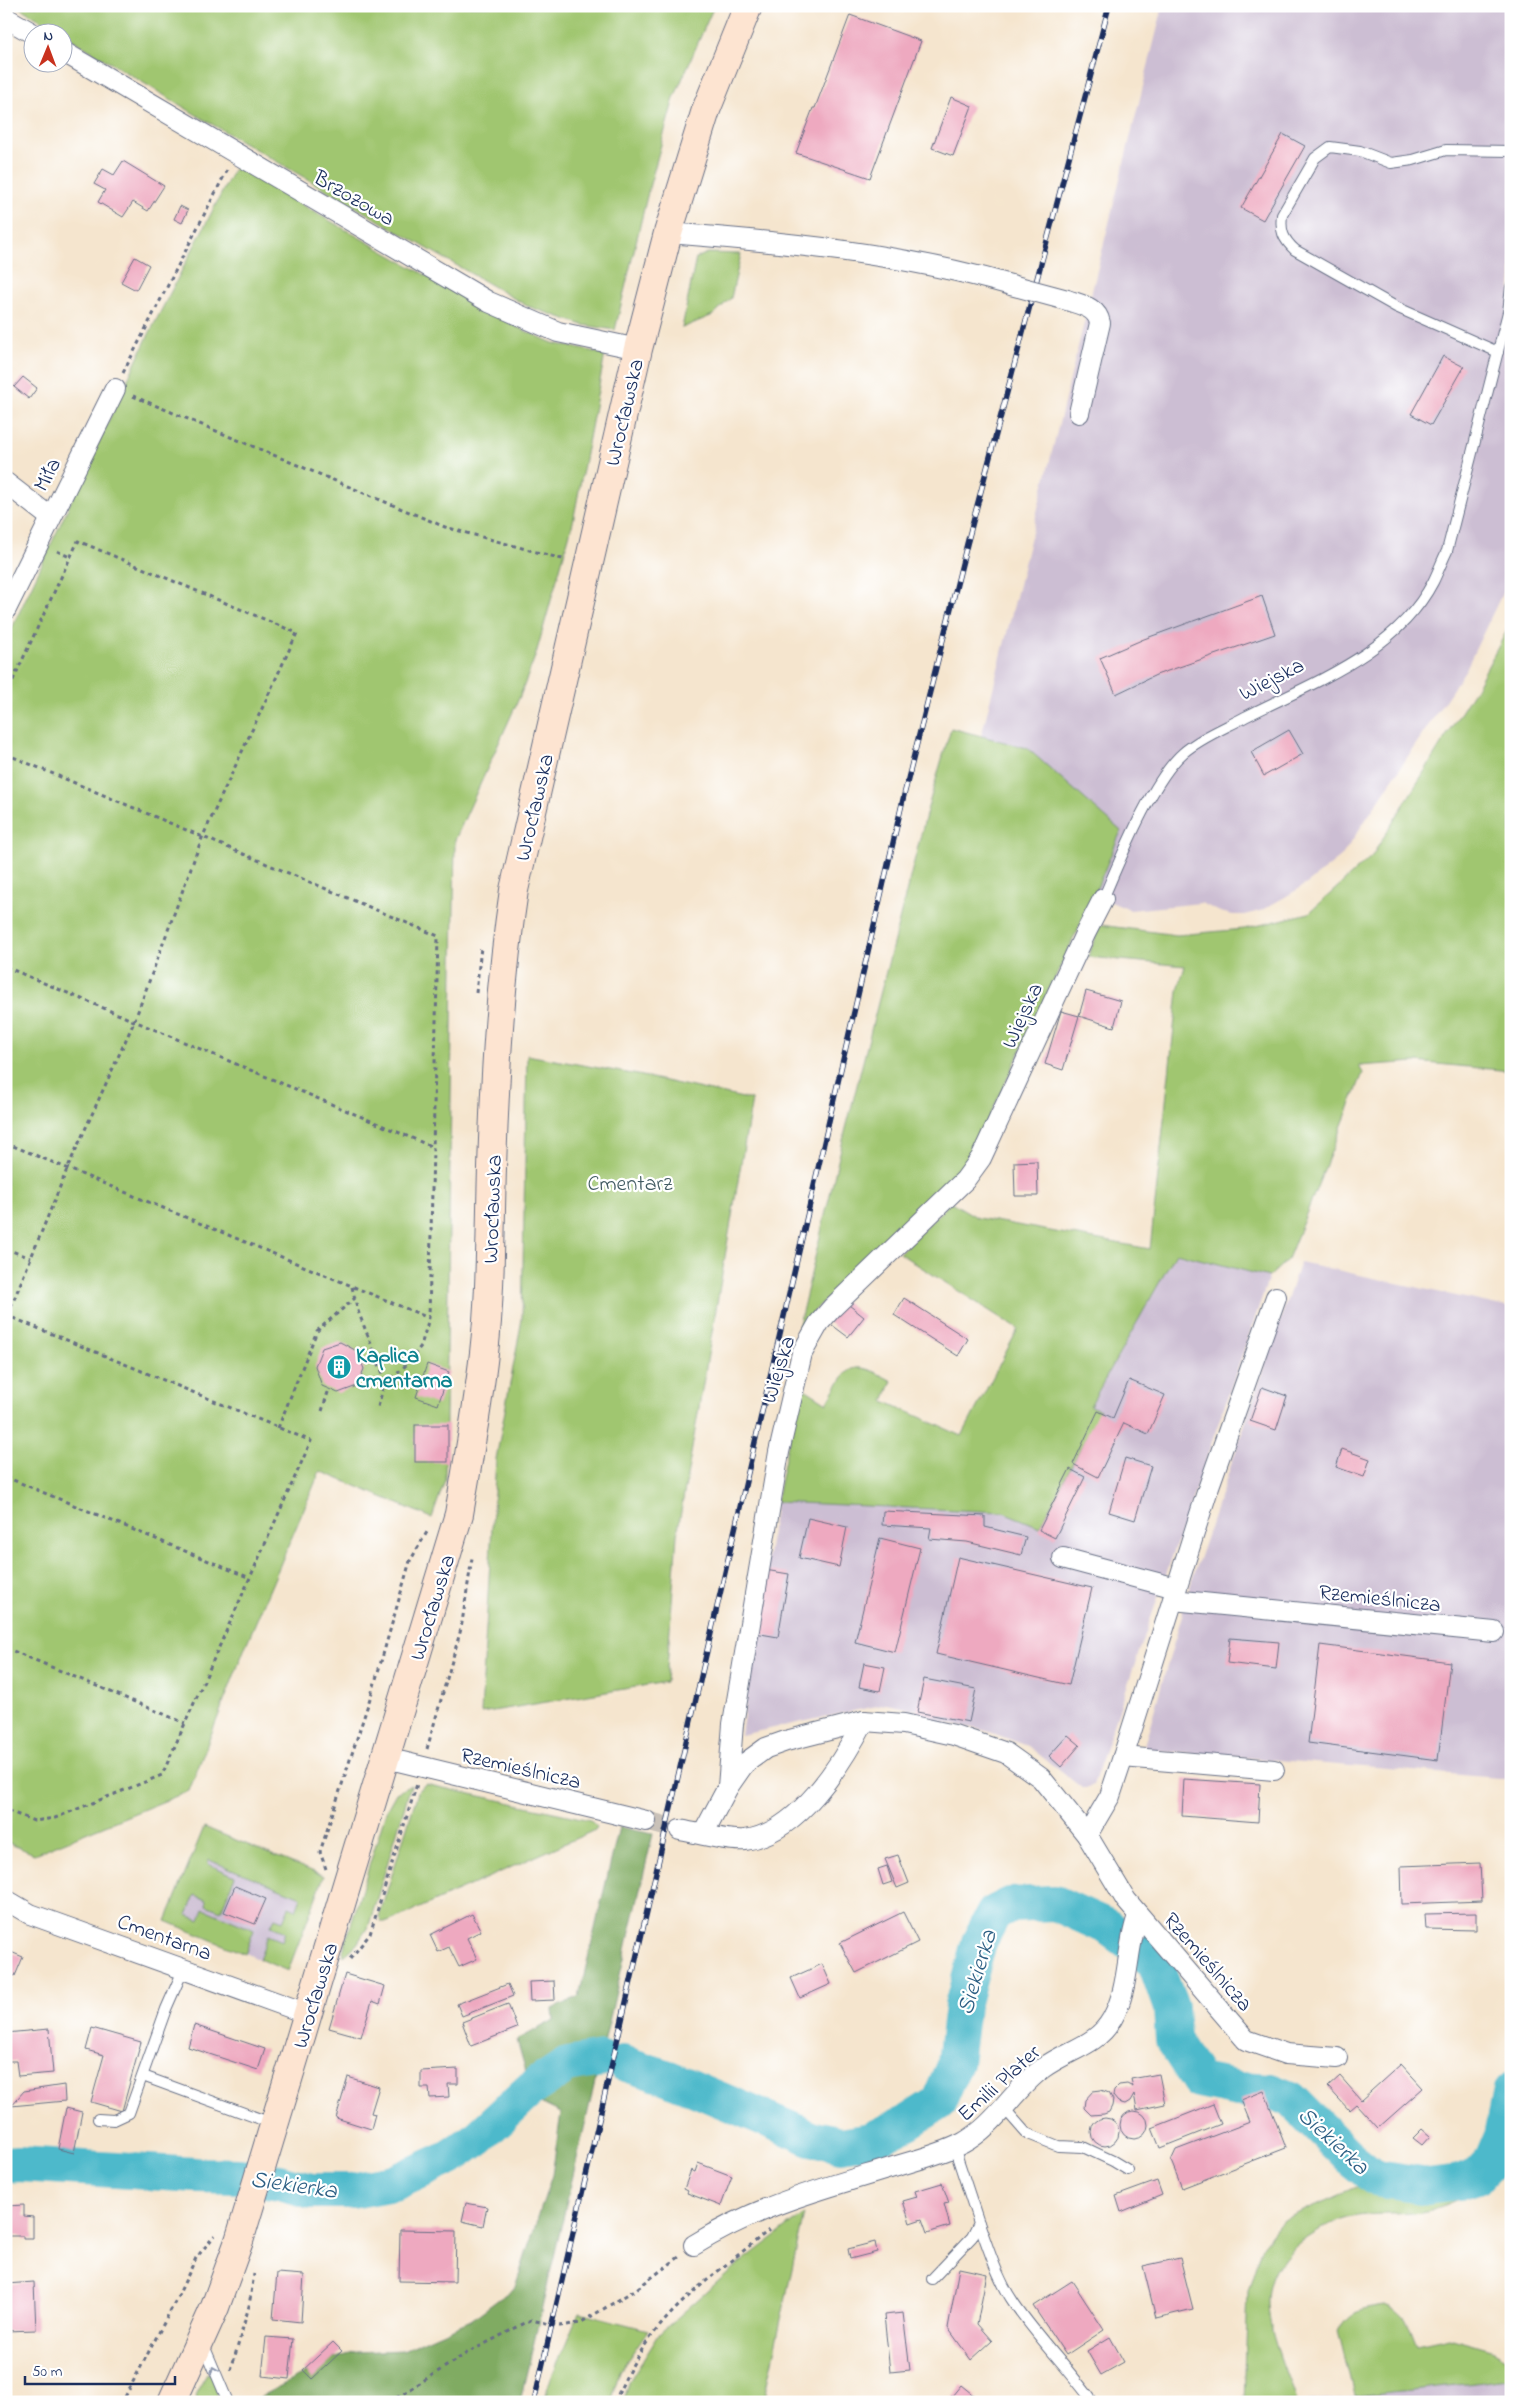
<svg xmlns="http://www.w3.org/2000/svg" width="1517" height="2408" font-family="'Indie Flower',sans-serif">
  <rect width="100%" height="100%" fill="#fff"/>
  <filter id="ink" filterUnits="userSpaceOnUse"><feTurbulence type="fractalNoise" baseFrequency=".02" numOctaves="2"/><feDisplacementMap in="SourceGraphic" scale="10" xChannelSelector="R" yChannelSelector="G"/><feConvolveMatrix kernelMatrix="1 2 1 2 8 2 1 2 1" color-interpolation-filters="sRGB"/></filter>
  <filter id="wash" filterUnits="userSpaceOnUse"><feTurbulence type="fractalNoise" baseFrequency=".0096" numOctaves="4" result="noise"/><feDisplacementMap in="SourceGraphic" scale="20" xChannelSelector="R" yChannelSelector="G"/><feGaussianBlur stdDeviation="1.12" result="paint"/><feColorMatrix in="noise" values="0 0 0 0 0 0 0 0 0 0 0 0 0 0 0 0 0 1.4 0 .05"/><feComposite in="paint" operator="in"/></filter>
  <g filter="url(#wash)">
    <rect width="100%" height="100%" fill="#f5e5ce"/>
    <g fill="#ccbed3">
      <path d="M1163 6H1511V575L1466 669 1341 857 1308 883 1285 897 1260 911 1244 915H1233L1220 912 1201 903 1130 910 1094 895 1027 748 981 737Z"/>
      <path d="M1176 1253 1269 1277 1093 1785 1088 1788H1082L1028 1746 987 1731 924 1718 917 1710 886 1704 741 1735 776 1502 1003 1512 1040 1526 1100 1410 1090 1407Z"/>
      <path d="M1300 1262 1511 1308V1779L1143 1749 1193 1577Z"/>
      <path d="M204 1827 324 1876 288 1971 166 1921Z"/>
      <path d="M1511 2379V2402H1296L1355 2396Z"/>
    </g>
    <g fill="#a0c670" stroke="#5e7a67">
      <path d="M17 6H714L674 98 649 188 615 330 583 325 527 306 203 119Z"/>
      <path d="M235 167 519 328 553 343 605 354 573 522 536 654 520 696 455 840 445 1480 432 1518 320 1471 246 1645 189 1791 34 1854 6 1842V641L148 336Z"/>
      <path d="M708 253 741 254 731 298 713 315 682 328 696 258Z"/>
      <path d="M1511 623V1071L1416 1062 1359 1066 1363 1073 1288 1259 1269 1277 1176 1253 1090 1406 1100 1410 1040 1527 1003 1512 776 1502 800 1386 827 1403C849 1365 851 1358 892 1381L884 1401 962 1436 1018 1329 899 1253 951 1202 978 1218 1150 1249 1178 991 1185 966 1088 957 1100 925 1177 935 1244 929 1309 913 1372 856 1476 688Z"/>
      <path d="M951 728 1027 748 1121 831 1094 895 977 1143 956 1177 817 1308 797 1333 842 1144 928 807Z"/>
      <path d="M527 1055 638 1075 752 1100 677 1535 666 1682 481 1713 496 1459 522 1319Z"/>
      <path d="M425 1784 590 1820 597 1827 595 1830 388 1922H382L379 1916 418 1792Z"/>
      <path d="M411 1785 369 1925 357 1944 344 1956 343 1951 386 1811 396 1793Z"/>
      <path d="M204 1827 324 1876 288 1971 259 1959 268 1935 282 1941 285 1932 271 1926 275 1918 283 1921 289 1907 296 1910 301 1897 209 1860 208 1864 235 1876 221 1911 206 1905 207 1900 195 1895 187 1915 200 1920 204 1909 254 1930 245 1954 166 1921Z"/>
      <path d="M1498 2177C1477 2191 1456 2202 1431 2210 1404 2217 1374 2211 1348 2218 1310 2228 1270 2258 1268 2299 1267 2331 1286 2372 1296 2402H1244L1248 2291 1262 2246 1283 2220 1361 2185 1401 2194 1471 2188Z"/>
      <path d="M804 2214 763 2402H623L630 2381 660 2333 732 2269Z"/>
      <path d="M1385 2306C1408 2313 1408 2324 1417 2345L1449 2338 1494 2351 1511 2361V2379L1355 2396 1339 2331C1351 2309 1362 2310 1385 2306Z"/>
      <path d="M579 2312 648 2330 620 2371 610 2402H545L548 2385Z"/>
      <path d="M207 2374 212 2377 218 2397 216 2402H197L196 2393Z"/>
    </g>
    <path fill="#80ab62" stroke="#4e6d60" d="M619 1827 653 1834 520 2402H255L261 2396 332 2359 357 2352 403 2350 471 2320 515 2287 552 2175 561 2113 534 2100 517 2040 554 2020 553 2009 579 1996Z"/>
    <g fill="none" stroke-linecap="round" stroke-linejoin="round">
      <g stroke="#4eb9cb" stroke-width="36">
        <path d="M623 2063 669 2078 811 2138 841 2145 871 2140 908 2122 938 2103 955 2063 962 2006 979 1942 994 1913 1010 1905 1055 1903 1108 1927 1155 1962 1171 2008 1173 2040 1199 2081 1239 2089 1271 2091 1291 2099 1348 2156 1375 2178 1428 2186 1459 2182 1477 2176 1492 2160 1502 2136 1511 2091"/>
        <path d="M6 2165 19 2164 196 2175 239 2176 279 2182 312 2191H351L394 2183 451 2157 479 2137 532 2088 567 2065 602 2059"/>
      </g>
    </g>
    <g id="blocks">
      <g fill="#eea9c0">
        <path d="M850 15 921 41 870 178 796 153 813 108H815Z"/>
        <path d="M951 97 972 106 953 156 932 148Z"/>
        <path d="M1283 134 1305 146 1263 220 1241 208Z"/>
        <path d="M123 161 164 186 148 211 133 202 123 217 98 202 105 190 94 184 103 169 114 175Z"/>
        <path d="M180 206 188 210 182 223 174 219Z"/>
        <path d="M135 257 149 265 136 290 121 282Z"/>
        <path d="M1443 356 1464 367 1431 425 1411 414Z"/>
        <path d="M23 377 37 388 29 399 14 387Z"/>
        <path d="M1262 596 1275 634 1156 675 1116 694 1100 658 1144 639Z"/>
        <path d="M1289 730 1303 754 1264 776 1251 752Z"/>
        <path d="M1086 991 1121 1001 1114 1027 1079 1016Z"/>
        <path d="M1061 1011 1079 1016 1063 1070 1045 1064Z"/>
        <path d="M1037 1161 1038 1196H1015L1014 1162Z"/>
        <path d="M904 1298 968 1339 958 1356 894 1315Z"/>
        <path d="M844 1301 864 1317 848 1337 828 1322Z"/>
        <path d="M340 1342 357 1351 364 1369 357 1386 338 1393 322 1386 315 1366 322 1348Z"/>
        <path d="M427 1364 449 1372 438 1405 416 1397Z"/>
        <path d="M1129 1380 1165 1395 1148 1434 1124 1423 1098 1477 1073 1464 1098 1411 1113 1418Z"/>
        <path d="M1262 1387 1287 1396 1276 1430 1250 1421Z"/>
        <rect x="415" y="1425" width="33" height="37"/>
        <path d="M1342 1449 1370 1459 1364 1477 1336 1467Z"/>
        <path d="M1125 1458 1151 1466 1135 1520 1109 1512Z"/>
        <path d="M1070 1469 1085 1477 1055 1538 1039 1530Z"/>
        <path d="M883 1511 985 1516V1527L1026 1537 1021 1555 967 1542 929 1539 931 1528 882 1525Z"/>
        <path d="M808 1518 847 1527 839 1567 799 1558Z"/>
        <path d="M880 1538 920 1548 895 1652 855 1642Z"/>
        <path d="M958 1557 1092 1588 1069 1685 936 1654Z"/>
        <path d="M765 1570 789 1574 778 1637 755 1633Z"/>
        <path d="M1230 1638 1279 1642 1276 1669 1227 1663Z"/>
        <path d="M1320 1645 1450 1662 1438 1760 1308 1743Z"/>
        <path d="M864 1663 885 1667 880 1691 859 1687Z"/>
        <path d="M924 1679 976 1689 969 1722 917 1712Z"/>
        <path d="M1068 1735 1080 1745 1061 1767 1049 1756Z"/>
        <path d="M1184 1779 1260 1784 1258 1822 1182 1816Z"/>
        <path d="M898 1855 909 1883 897 1888 885 1859Z"/>
        <path d="M1480 1863 1482 1901 1402 1904 1401 1866Z"/>
        <path d="M887 1866 892 1882 883 1885 878 1869Z"/>
        <path d="M235 1886 266 1899 255 1924 224 1912Z"/>
        <path d="M903 1912 918 1942 856 1973 840 1943Z"/>
        <path d="M1476 1913V1930L1426 1929 1425 1914Z"/>
        <path d="M472 1914 481 1931 467 1938 477 1959 459 1967 449 1947 438 1952 430 1935Z"/>
        <path d="M6 1950 23 1957 15 1976 6 1973Z"/>
        <path d="M822 1964 831 1984 800 1998 791 1978Z"/>
        <path d="M345 1974 385 1986 380 2004 372 2001 361 2037 329 2028Z"/>
        <path d="M554 1981 555 2000 530 2001 529 1982Z"/>
        <path d="M508 1984 513 1996 462 2016 457 2004Z"/>
        <path d="M508 2004 517 2028 471 2046 462 2022Z"/>
        <path d="M194 2025 265 2049 258 2070 188 2047Z"/>
        <path d="M92 2028 141 2042 122 2111 91 2102 104 2055 86 2050Z"/>
        <path d="M49 2029 53 2073 18 2076 16 2061H9L6 2059V2033Z"/>
        <path d="M1401 2064 1423 2088 1378 2128 1356 2104 1349 2110 1328 2087 1340 2076 1361 2100Z"/>
        <path d="M458 2069V2084H448L449 2097 430 2098 429 2088H421V2071Z"/>
        <path d="M1159 2074 1165 2104 1137 2110 1134 2094 1130 2101 1125 2104 1118 2102 1113 2096 1114 2090 1119 2085 1127 2084 1133 2087 1131 2079Z"/>
        <path d="M348 2077 379 2087 371 2113 375 2114 371 2129 336 2118Z"/>
        <path d="M64 2085 65 2101 11 2106 24 2091Z"/>
        <path d="M1101 2090 1109 2093 1113 2100 1112 2106 1109 2112 1104 2114 1091 2115 1084 2108 1085 2100 1093 2091Z"/>
        <path d="M1264 2091 1286 2148 1182 2188 1171 2161 1176 2150 1250 2122 1241 2100Z"/>
        <path d="M1213 2104 1221 2124 1160 2148 1152 2128Z"/>
        <path d="M66 2108 82 2112 74 2153 58 2149Z"/>
        <circle cx="1134" cy="2125" r="14"/>
        <circle cx="1105" cy="2132" r="14"/>
        <path d="M1422 2129 1430 2136 1422 2145 1413 2138Z"/>
        <path d="M698 2163 732 2176 721 2206 687 2193 688 2191 684 2189 691 2170 695 2172Z"/>
        <path d="M1157 2181 1162 2195 1121 2212 1116 2196Z"/>
        <path d="M942 2183 949 2203 944 2204 950 2226 927 2233 922 2219 910 2223 903 2201 917 2197 915 2191Z"/>
        <path d="M466 2203 487 2207 483 2226 462 2221Z"/>
        <path d="M24 2205V2216L33 2217V2239H23V2236H6V2206Z"/>
        <path d="M400 2230 456 2231 455 2282 399 2281Z"/>
        <path d="M875 2242 877 2252 850 2259 848 2249Z"/>
        <path d="M1180 2258 1193 2309 1156 2318 1143 2266Z"/>
        <path d="M959 2268 987 2274 977 2324 992 2341 971 2360 948 2328Z"/>
        <path d="M277 2273 304 2275 301 2322 273 2319Z"/>
        <path d="M1072 2281 1104 2330 1066 2355 1033 2306Z"/>
        <path d="M34 2282 36 2330 6 2331V2284Z"/>
        <path d="M903 2313 910 2370 890 2372 884 2315Z"/>
        <path d="M266 2337 293 2339 289 2379 262 2376Z"/>
        <path d="M1110 2337 1124 2362 1101 2375 1087 2351Z"/>
        <path d="M333 2342 342 2351 312 2379 303 2370Z"/>
        <path d="M961 2385 977 2398 974 2402H947Z"/>
      </g>
    </g>
  </g>
  <g filter="url(#ink)">
    <use href="#blocks" fill-opacity="0" stroke="#676f85" stroke-width="1"/>
    <g fill="none" stroke-linecap="round" stroke-linejoin="round">
      <path stroke="#c9c1b8" stroke-width="20" stroke-dasharray="20 10" stroke-linecap="butt" d="M646 1821 680 1830"/>
      <defs>
        <g id="lane">
          <path d="M1498 352 1396 307 1295 250C1283 239 1280 231 1282 215L1315 158 1330 147 1360 151 1391 163 1413 160 1446 150 1511 151"/>
          <path d="M1103 899C1120 860 1152 780 1183 753 1200 738 1225 728 1245 717 1312 683 1396 653 1433 582 1438 572 1442 561 1447 551L1508 312 1511 287"/>
          <path d="M143 2076 274 2124"/>
          <path d="M1004 2108 1026 2133 1058 2146 1083 2147 1113 2161 1128 2170"/>
          <path d="M98 2119 114 2120 129 2113 166 2009 184 1968"/>
          <path d="M979 2223C989 2250 998 2280 1014 2303 1038 2338 1068 2368 1093 2402"/>
          <path d="M932 2279 972 2237 979 2223 954 2147"/>
          <path d="M203 2343 228 2402"/>
        </g>
        <g id="street">
          <path d="M6 18 32 33"/>
          <path d="M62 51 489 302 558 332 638 349"/>
          <path d="M668 233C784 242 899 253 1011 285"/>
          <path d="M1067 300C1081 305 1097 307 1100 323L1079 413"/>
          <path d="M6 483 50 517"/>
          <path d="M6 609 115 389"/>
          <path d="M1063 1558 1176 1588"/>
          <path d="M1173 1600 1494 1632"/>
          <path d="M1123 1757 1274 1770"/>
          <path d="M386 1758 646 1821"/>
          <path d="M728 1787 733 1724 779 1452 802 1353 819 1323 832 1308 965 1180 981 1158 1085 934 1103 899"/>
          <path d="M680 1830C696 1833 730 1842 745 1840 798 1833 841 1765 864 1721"/>
          <path d="M703 1834 728 1787 744 1764 766 1748 786 1741 864 1721 904 1724 954 1735 1006 1753 1041 1778 1087 1835 1126 1900 1246 2040 1286 2054 1337 2058"/>
          <path d="M1087 1835 1110 1796 1123 1757 1208 1489 1276 1297"/>
          <path d="M6 1900 30 1914 308 2014"/>
          <path d="M694 2245C757 2206 818 2190 887 2169 912 2161 940 2155 963 2143 996 2125 1013 2090 1043 2068 1067 2050 1097 2046 1112 2019 1130 1988 1126 1948 1138 1916"/>
        </g>
        <path id="secondary" d="M172 2402 215 2307 239 2241 459 1514C468 1460 478 1407 484 1353 491 1292 490 1230 492 1168 495 1075 500 982 514 890L638 349 668 233 706 110 748 6"/>
      </defs>
      <use href="#lane" stroke="#676f85" stroke-width="12"/>
      <use href="#street" stroke="#676f85" stroke-width="22"/>
      <use href="#secondary" stroke="#676f85" stroke-width="30"/>
      <g stroke="#676f85" stroke-width="3" stroke-dasharray="4 4" stroke-linecap="butt">
        <path d="M123 373 227 170"/>
        <path d="M133 396 445 527 566 560"/>
        <path d="M57 551 70 557"/>
        <path d="M6 695 78 541 297 633 202 838 134 1022 68 1167 6 1319"/>
        <path d="M6 754 438 936 429 1318 421 1346 409 1362 383 1388 378 1407"/>
        <path d="M6 967 433 1147"/>
        <path d="M476 993 481 947"/>
        <path d="M6 1143 429 1318"/>
        <path d="M6 1249 31 1258"/>
        <path d="M352 1287 358 1311 387 1384"/>
        <path d="M6 1315 311 1441 162 1775 55 1818 34 1821 6 1810"/>
        <path d="M322 1411 329 1389"/>
        <path d="M278 1428 317 1331 355 1298"/>
        <path d="M6 1477 250 1578"/>
        <path d="M6 1648 185 1723"/>
        <path d="M427 1749 461 1629 472 1558"/>
        <path d="M326 1869 320 1852 374 1686 410 1561 427 1532"/>
        <path d="M350 1959 370 1934 417 1784"/>
        <path d="M231 2370 249 2306 254 2274"/>
        <path d="M110 2402 125 2397 176 2300 196 2258 215 2235"/>
        <path d="M390 2402 467 2353 525 2323 531 2320 560 2326 580 2323 635 2290 679 2257"/>
        <path d="M615 2402C648 2317 703 2285 769 2230"/>
      </g>
      <use href="#lane" stroke="#fff" stroke-width="10"/>
      <use href="#street" stroke="#fff" stroke-width="20"/>
      <use href="#secondary" stroke="#fde4d1" stroke-width="28"/>
      <defs>
        <path id="rail" d="M534 2402 904 795 967 544 1109 6"/>
      </defs>
      <use href="#rail" stroke="#1b2f5e" stroke-width="5.5"/>
      <use href="#rail" stroke="#fff" stroke-width="4" stroke-dasharray="11" stroke-linecap="butt"/>
      <defs>
        <path id="street-bridge" d="M1011 285 1067 300"/>
      </defs>
      <use href="#street-bridge" stroke="#676f85" stroke-width="22" stroke-linecap="butt"/>
      <use href="#street-bridge" stroke="#fff" stroke-width="20"/>
    </g>
    <defs><path id="oneway-chevron" d="M-2-3.5L2.5 0L-2 3.5" fill="none" stroke-width="1.6" stroke-linecap="round" stroke-linejoin="round" transform="scale(1.25)"/></defs>
    <use stroke="#8d97ae" href="#oneway-chevron" transform="translate(214 2370) rotate(-113)"/>
  </g>
  <defs>
    <symbol id="building-disc" viewBox="-11 -11 22 22"><circle r="9.5" fill="#0f9aa8" stroke="#fff"/><path d="M-4-6H4V6H1V3H-1V6H-4ZM-2.5-4.3h1.7v1.8h-1.7ZM.8-4.3h1.7v1.8H.8ZM-2.5-1h1.7V.8h-1.7ZM.8-1h1.7V.8H.8Z" fill="#fff"/></symbol>
  </defs>
  <g fill-rule="evenodd">
    <use href="#building-disc" x="325" y="1353" width="28" height="28"/>
  </g>
  <g text-anchor="middle" stroke-width="4.5" stroke-linejoin="round" paint-order="stroke">
    <g font-size="22" fill="#1b2f5e" stroke="#fff">
      <text transform="translate(355 197) rotate(30)" y="8">Brzozowa</text>
      <text transform="translate(623 412) rotate(-77)" y="8">Wrocławska</text>
      <text transform="translate(46 474) rotate(-63)" y="8">Miła</text>
      <text transform="translate(1271 678) rotate(-27)" y="8">Wiejska</text>
      <text transform="translate(533 807) rotate(-77)" y="8">Wrocławska</text>
      <text transform="translate(1021 1015) rotate(-65)" y="8">Wiejska</text>
      <text transform="translate(491 1209) rotate(-88)" y="8">Wrocławska</text>
      <text transform="translate(777 1369) rotate(-73)" y="8">Wiejska</text>
      <text transform="translate(1380 1597) rotate(6)" y="8">Rzemieślnicza</text>
      <text transform="translate(431 1607) rotate(-73)" y="8">Wrocławska</text>
      <text transform="translate(521 1767) rotate(13)" y="8">Rzemieślnicza</text>
      <text transform="translate(165 1936) rotate(20)" y="8">Cmentarna</text>
      <text transform="translate(1209 1961) rotate(49)" y="8">Rzemieślnicza</text>
      <text transform="translate(314 1995) rotate(-73)" y="8">Wrocławska</text>
      <text transform="translate(998 2082) rotate(-42)" y="8">Emilii Plater</text>
    </g>
    <g font-size="22" fill="#435c63" stroke="#fff">
      <text x="630" y="1190">Cmentarz</text>
    </g>
    <g font-size="22" font-weight="bold" fill="#0d838f" stroke="#fff" text-anchor="start">
      <text x="356" y="1362">Kaplica<tspan x="356" dy="25">cmentarna</tspan></text>
    </g>
    <g font-size="24" font-style="italic" fill="#2d5f84" stroke="#fff">
      <text transform="translate(976 1972) rotate(-73)" y="8">Siekierka</text>
      <text transform="translate(1334 2140) rotate(43)" y="8">Siekierka</text>
      <text transform="translate(294 2184) rotate(8)" y="8">Siekierka</text>
    </g>
  </g>
  <rect width="1517" height="2408" fill="none" stroke="#fff" stroke-width="25"/>
  <g transform="translate(48 48) rotate(1)"><circle r="24" fill="#ffffff" stroke="#a4acbf"/>
  <path d="M0-4L9 19L0 12L-9 19Z" fill="#c8321e"/>
  <text y="-8" font-size="14" font-weight="bold" text-anchor="middle" fill="#1b2f5e">N</text>
  </g>
  <path d="M25 2376v8h150v-8" fill="none" stroke="#1b2f5e" stroke-width="2.5"/>
  <text x="32" y="2376" font-size="15" fill="#1b2f5e" stroke="#ffffff" stroke-width="4" paint-order="stroke">50 m</text>
</svg>
